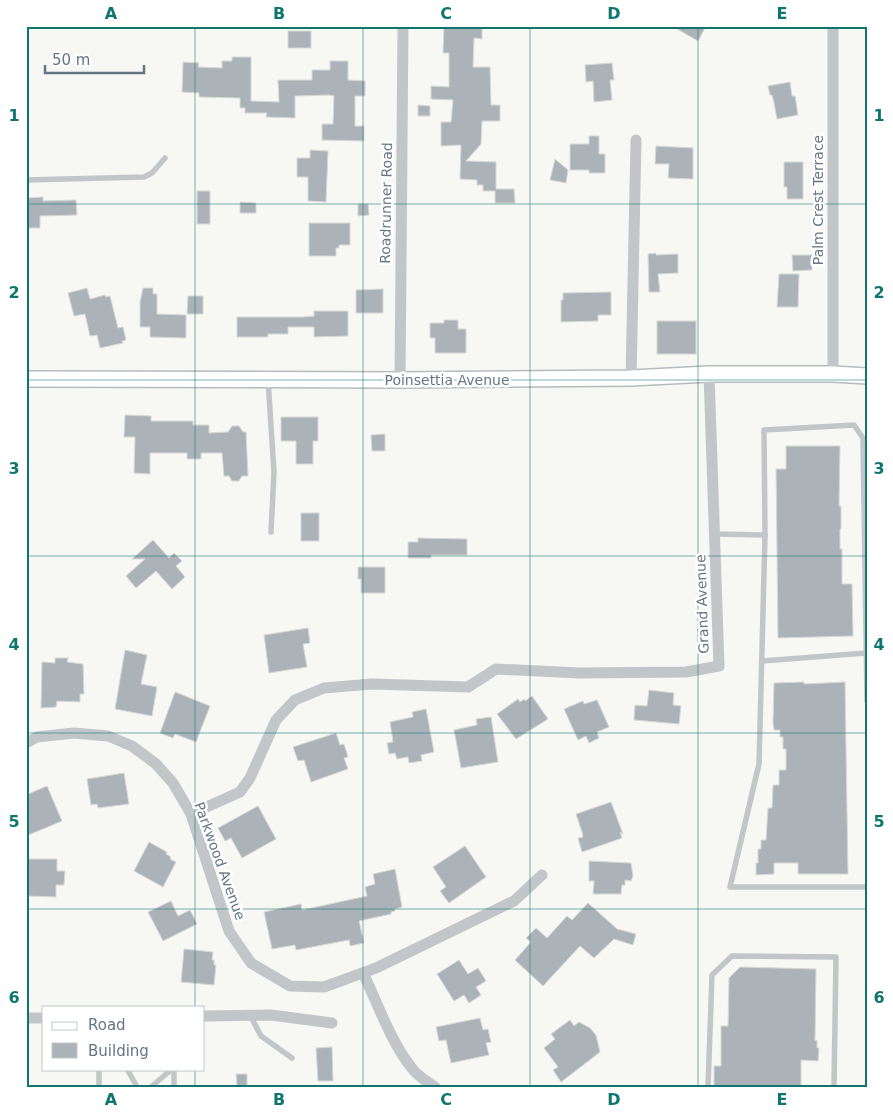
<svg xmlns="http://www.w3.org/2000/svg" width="893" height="1113" font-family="'DejaVu Sans',sans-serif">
  <rect width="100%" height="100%" fill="#f7f7f4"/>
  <g fill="#abb3b9" stroke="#d8d9d6">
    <path d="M444 26H482V39L474 38 473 67H490L491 105H500V121H482L481 144 466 161 496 162V189H514L515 203H495V191H483V185H477V180L460 179 461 145 441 146V122H451L453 100 431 99V86L449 87V53H443Z"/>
    <path d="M672 26H706L698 41Z"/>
    <rect x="288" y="31" width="23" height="17"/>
    <path d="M232 57H251V101L279 102 278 80H312V70H330V61H348V80L365 81V96H355V126H364V141L322 140V124H333L334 96 329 95 295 96V118L266 117 267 113H245V108H240V98L199 97V93L182 92 183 62 199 63 198 67 222 68V61H232Z"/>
    <path d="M612 63 614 80H610L612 100 594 102 593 81 586 82 585 65Z"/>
    <path d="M790 82 792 96H795L798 115 777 119 774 103 772 95H770L768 86Z"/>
    <path d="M418 105 430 106V116H418Z"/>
    <path d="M589 136H599V154H605V173H589V170H570V144H589Z"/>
    <path d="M656 146 693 148V179L668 178 669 164H655Z"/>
    <path d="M310 150 328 151 326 202 308 201V177H297V158H310Z"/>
    <path d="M555 159 568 170 566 183 550 180Z"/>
    <path d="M784 162H803V199H787V187H784Z"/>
    <rect x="197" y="191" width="13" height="33"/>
    <path d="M43 197V201L76 200 77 215 40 216V228H26V198Z"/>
    <path d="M240 202 256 203V213H240Z"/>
    <path d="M358 204H368L369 215 358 216Z"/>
    <path d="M309 223H350V245H339V248H336V256H309Z"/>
    <path d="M656 253V255L678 254V273L658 274 660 292H649L648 254Z"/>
    <path d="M792 255H812V270L793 271Z"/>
    <path d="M779 274H799L798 307H777Z"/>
    <path d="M87 288 90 299 105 295 106 297 110 296 118 328 123 327 126 340 122 341 123 343 100 348 97 335 90 336 85 314 74 316 68 293Z"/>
    <path d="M143 288H153V294H157V314L186 315V338L150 337V327H140V302Z"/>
    <path d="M383 289V313H356V290Z"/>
    <path d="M611 292V315H598V321L561 322V300H563V293Z"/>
    <path d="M188 296H203V314H187Z"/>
    <path d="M314 311H348V336L314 337V327H288V334H268V337H237V317H303L314 316Z"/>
    <path d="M444 320H458V329H466V353H435V338H430V323H444Z"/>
    <rect x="657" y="321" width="39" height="33"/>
    <path d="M125 415 151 416V421H193V425H209V433L228 432 232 426H239L243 432H246L248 476H242L239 481H232L229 476H224L222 453H201V459H187V453H150V474L134 473 135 437H124Z"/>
    <path d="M281 417H318V441H313V464H296V441H281Z"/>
    <path d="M385 434V451H372L371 435Z"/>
    <path d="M786 446H840L839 506H841V529H840V549H842V584H852L853 636 778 638 776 469H786Z"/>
    <rect x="301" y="513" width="18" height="28"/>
    <path d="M418 538 467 539V555H431V558H408V542H418Z"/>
    <path d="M153 540 169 558 174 553 182 561 176 566 185 577 172 589 156 571 136 588 126 576 145 559H132Z"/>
    <path d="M358 567H385V593H361V579H358Z"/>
    <path d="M308 628 310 643 303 644 307 667 269 673 264 635Z"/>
    <path d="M125 650 147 655 141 684 157 687 152 716 115 709Z"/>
    <path d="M55 658H68L67 662 83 664 84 694H80V702L57 701 56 707 41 708 42 662 55 663Z"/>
    <path d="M804 682V684L845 682 848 874H798V863H774V874L756 875V863H758V849H761V840H766L768 808H772L773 785H779V770H786V749H783V737H780V730H774L773 723 774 683Z"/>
    <path d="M649 690 674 693 673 705 681 706 679 724 634 720 635 705 647 706Z"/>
    <path d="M175 692 210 706 196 742 175 734 173 738 160 733Z"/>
    <path d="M532 696 548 719 516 739 497 714 518 699 520 702 524 699 525 701Z"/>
    <path d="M597 700 609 727 597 732 599 738 589 743 586 736 578 740 564 709 583 701 584 704Z"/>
    <path d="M426 709 434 752 421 755 422 761 409 763 408 757 397 759 395 753 389 754 387 743 393 742 390 722 413 717 412 712Z"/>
    <path d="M491 717 498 762 461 768 454 730 477 725 476 719Z"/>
    <path d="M336 733 340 745 344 744 348 757 344 758 348 769 311 782 304 760 298 761 293 747Z"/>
    <path d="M124 773 129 804 98 808 97 804 91 805 87 779Z"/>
    <path d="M47 786 62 821 26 836V795Z"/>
    <path d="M611 802 623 834 620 832 622 838 582 852 578 838 583 837 582 832 576 814Z"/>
    <path d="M258 806 276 839 242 858 231 838 225 841 218 828Z"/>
    <path d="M149 842 167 852 166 854 171 857 170 859 176 862 163 887 134 871Z"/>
    <path d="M465 846 486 877 449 903 440 891 446 887 433 867Z"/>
    <path d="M26 859H57V871H65L64 885H56V897L26 896Z"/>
    <path d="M589 861 631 863 633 876 631 881 625 880V885H622L621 894H593L594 881H589Z"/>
    <path d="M395 869 402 907 395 909V911L391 912V914L359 921 364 943 350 946 349 940 296 950 295 945 272 949 264 912 301 904 302 910 367 896 365 887 375 884 373 874Z"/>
    <path d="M171 901 178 916 190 910 197 924 163 941 148 912Z"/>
    <path d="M588 903 617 929 636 934 633 945 614 939 594 958 580 946 543 986 515 960 531 942 526 938 536 928 547 938 567 916 572 920Z"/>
    <path d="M184 949 213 952 212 960H214V965H216L214 985 181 982Z"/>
    <path d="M459 960 468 974 478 968 486 981 476 987 481 995 469 1003 464 995 454 1001 437 974Z"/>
    <path d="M740 967 816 969 815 1041 817 1040V1048H819L818 1061 801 1060V1087H714V1066H721V1026H728L729 978Z"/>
    <path d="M480 1018 483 1030 488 1029 491 1042 486 1043 489 1055 451 1063 446 1040 439 1041 436 1027Z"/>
    <path d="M570 1020 574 1026 579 1022 590 1028 596 1035 600 1052 561 1082 553 1070 558 1067 544 1048 555 1039 551 1034Z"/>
    <path d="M332 1047 333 1081H318L316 1048Z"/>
    <path d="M236 1074H247V1087H237Z"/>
  </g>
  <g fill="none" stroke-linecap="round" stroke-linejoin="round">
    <defs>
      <path id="secondary" d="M26 379 400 380 631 378 709 374H833L867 376"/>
    </defs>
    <use href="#secondary" stroke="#b6bbc0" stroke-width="18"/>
    <g stroke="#c2c6c9" stroke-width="5.5">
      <path d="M26 180 144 177 152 173 165 158"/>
      <path d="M268 380 274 472 271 532"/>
      <path d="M714 534 765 535"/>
      <path d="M762 661 866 653"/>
      <path d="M867 701 863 438 854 425 764 430 765 535 759 764 730 887H867"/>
      <path d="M250 1015 261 1036 292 1058"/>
      <path d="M127 1069 137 1087"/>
      <path d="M99 1087V1069"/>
      <path d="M151 1087 172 1069"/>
      <path d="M174 1087V1069"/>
      <path d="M708 1087 712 975 732 956 836 957 834 1087"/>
    </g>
    <g stroke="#c2c6c9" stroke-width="11">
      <path d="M833 374V26"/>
      <path d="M631 378 636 140"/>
      <path d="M400 380 403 26"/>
      <path d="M26 743 37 737 74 733 108 736 132 746 156 764 173 783 191 814 229 931 251 963 290 986 324 987 376 968 514 901 542 875"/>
      <path d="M191 814 240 792 250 778 276 720 295 700 324 688 372 684 468 687 496 669 579 673 686 672 719 666 709 374"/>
      <path d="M363 973C377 1002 391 1042 411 1067 417 1076 426 1081 435 1087"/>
      <path d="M204 1016 271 1015 332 1023"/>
      <path d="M26 1018H44"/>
    </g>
    <use href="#secondary" stroke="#fff" stroke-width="15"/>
  </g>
  <path fill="none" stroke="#0f766e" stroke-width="1" stroke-opacity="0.55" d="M195 26V1007M363 26V1087M530 26V1087M698 26V1087M26 204H867M26 380H867M26 556H867M26 733H867M26 909H867M195 1069V1087"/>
  <g text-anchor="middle" stroke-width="5" stroke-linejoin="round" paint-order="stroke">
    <g font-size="14" fill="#657685" stroke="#fff">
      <text transform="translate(818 200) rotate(-90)" y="5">Palm Crest Terrace</text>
      <text transform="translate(386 203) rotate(-89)" y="5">Roadrunner Road</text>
      <text x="447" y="385">Poinsettia Avenue</text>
      <text transform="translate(702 604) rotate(-92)" y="5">Grand Avenue</text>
      <text transform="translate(220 861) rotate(70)" y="5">Parkwood Avenue</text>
    </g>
  </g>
  <rect width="893" height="1113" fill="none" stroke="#ffffff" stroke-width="55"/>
  <rect x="42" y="1006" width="162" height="65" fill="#ffffff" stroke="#c1c8ce"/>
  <rect x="52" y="1022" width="25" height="8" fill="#ffffff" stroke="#c1c8ce"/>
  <text x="88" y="1030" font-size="15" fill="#657685">Road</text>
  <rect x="52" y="1043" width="25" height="15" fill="#abb3b9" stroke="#c1c8ce"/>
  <text x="88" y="1056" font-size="15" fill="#657685">Building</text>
  <path d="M45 65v8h99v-8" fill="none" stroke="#657685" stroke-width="2.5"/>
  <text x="52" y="65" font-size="15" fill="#657685" stroke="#ffffff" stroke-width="4" paint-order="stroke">50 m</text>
  <rect x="28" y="28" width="838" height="1058" fill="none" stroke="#0f766e" stroke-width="2"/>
  <g font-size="16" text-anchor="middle" font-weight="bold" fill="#0f766e">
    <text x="111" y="19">A</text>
    <text x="279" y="19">B</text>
    <text x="446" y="19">C</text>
    <text x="614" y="19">D</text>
    <text x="782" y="19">E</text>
    <text x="14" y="121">1</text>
    <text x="879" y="121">1</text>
    <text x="14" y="298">2</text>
    <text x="879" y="298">2</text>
    <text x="14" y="474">3</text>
    <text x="879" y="474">3</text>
    <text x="14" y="650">4</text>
    <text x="879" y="650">4</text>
    <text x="14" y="827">5</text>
    <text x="879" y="827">5</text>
    <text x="14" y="1003">6</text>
    <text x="879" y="1003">6</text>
    <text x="111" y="1105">A</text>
    <text x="279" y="1105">B</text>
    <text x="446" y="1105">C</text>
    <text x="614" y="1105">D</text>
    <text x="782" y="1105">E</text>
  </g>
</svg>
